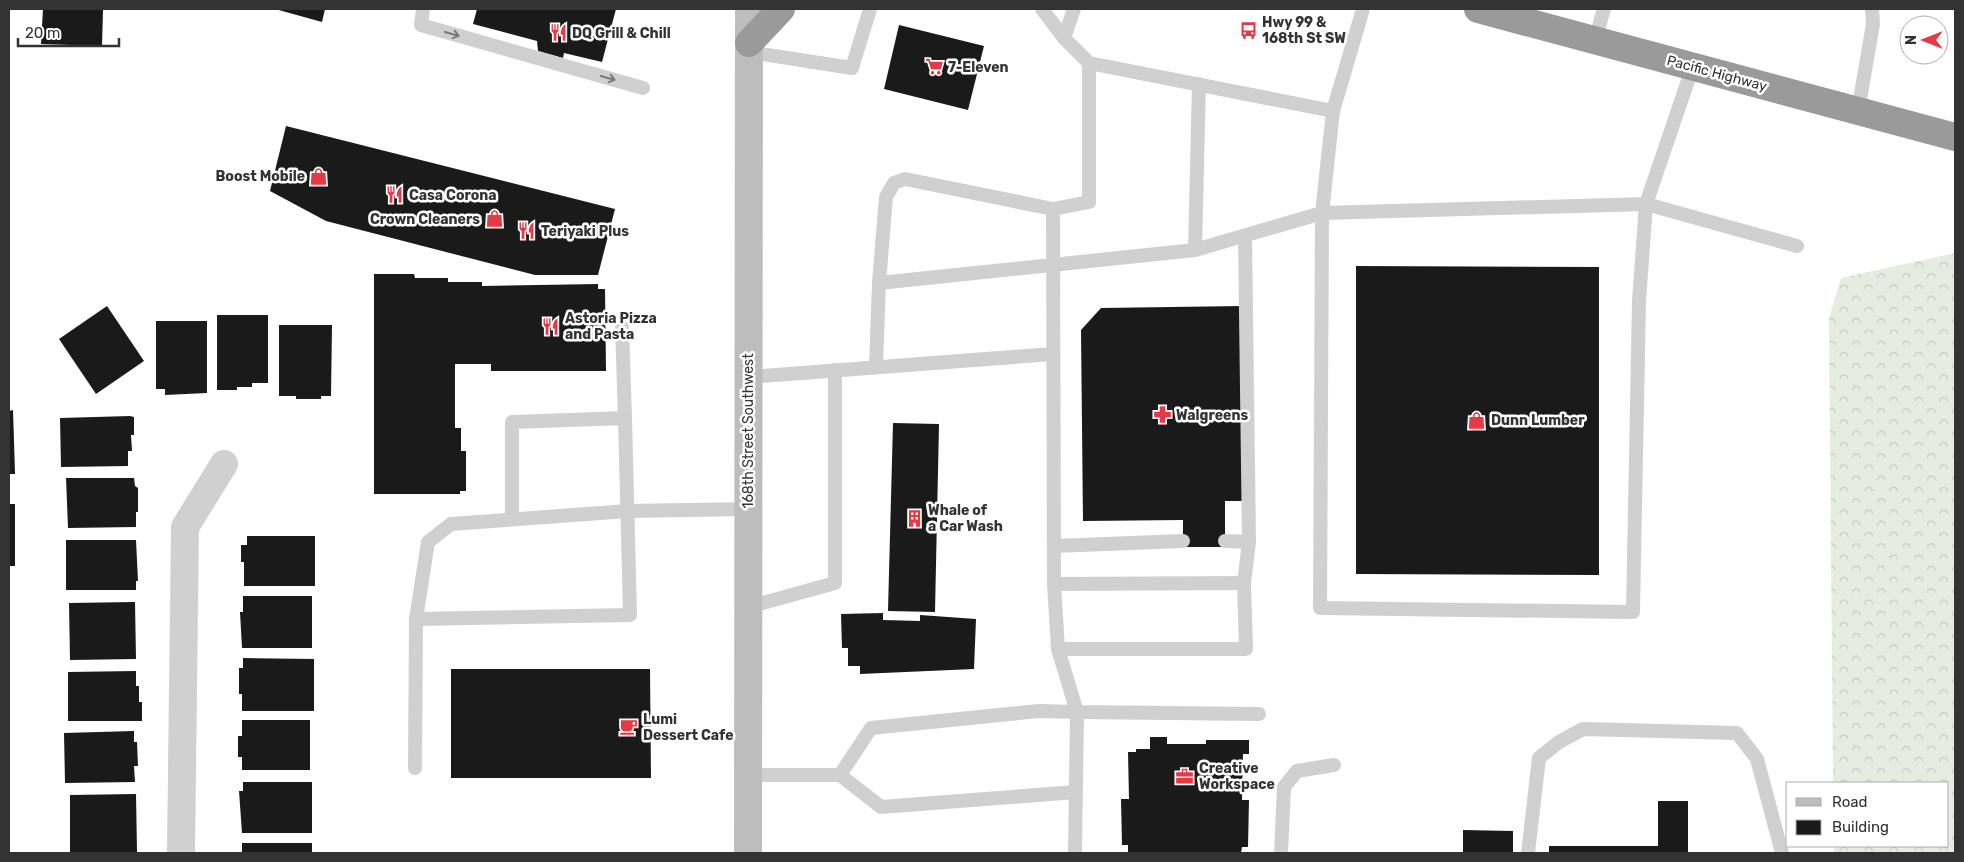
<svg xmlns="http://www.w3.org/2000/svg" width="1964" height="862" font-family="Rubik,sans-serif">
  <defs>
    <pattern id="forest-crowns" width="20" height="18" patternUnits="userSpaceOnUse" patternTransform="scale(1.25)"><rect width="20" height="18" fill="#e6ecdf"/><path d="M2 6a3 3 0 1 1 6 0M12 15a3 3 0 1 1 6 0" fill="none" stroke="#c6cbc0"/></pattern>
  </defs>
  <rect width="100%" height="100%" fill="#fff"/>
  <path fill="url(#forest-crowns)" d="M1955 253V853H1834V846H1948V783H1833L1829 319 1841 278Z"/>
  <g fill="#1a1a1a">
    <path d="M43 9H103L102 46 41 44Z"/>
    <path d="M275 9H325L322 22Z"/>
    <path d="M477 9H616L602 62 564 53 563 58 538 51 537 41 473 24Z"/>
    <path d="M899 25 984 46 968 110 884 89Z"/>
    <path d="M286 126 615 209 598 275H535L326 221 270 191Z"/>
    <path d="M1356 266 1599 267V575L1356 574Z"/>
    <path d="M374 274H414L415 278H448V282H482V286L598 284V289H605L606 371H491V364H455V428H461V451H466V491H460V494H374Z"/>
    <path d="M107 306 144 361 96 394 59 339Z"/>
    <path d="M1242 306 1244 501H1225V547H1183V520L1083 521 1081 330 1101 308Z"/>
    <path d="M217 315H268V383H252V387H237V390H217Z"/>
    <path d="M156 321H207V393L165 395V389H156Z"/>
    <path d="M279 325H332L331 396H321V399H296V396H279Z"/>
    <path d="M13 410 15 474H9V411Z"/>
    <path d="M130 416 134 417V435H131L132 451H128V466L61 467 60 418Z"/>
    <path d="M893 423 939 424 935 612 888 611Z"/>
    <path d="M66 478H134L135 486 138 488V512H136V527L68 528Z"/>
    <rect x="9" y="504" width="6" height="62"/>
    <path d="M247 536H315V586H244V562H241V545H247Z"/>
    <path d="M66 540H136L138 581H136V590H66Z"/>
    <path d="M243 596H312V648H242L240 612H243Z"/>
    <path d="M135 602 136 659 70 660 69 603Z"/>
    <path d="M883 613V620L920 621V615L976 619 974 669 860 674V666H848V648H842L841 614Z"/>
    <path d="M243 658 314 659V711H242V694H239V668H243Z"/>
    <path d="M451 669H650L651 778H451Z"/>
    <path d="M136 671V686H139V702H142V721H68V672Z"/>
    <path d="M242 720H310V770H242V757H238V736H242Z"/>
    <path d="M134 731V742H137L138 766H134L135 782 65 783 64 733Z"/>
    <path d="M1150 737H1167V744H1206V740H1249V754H1243L1242 800H1249L1248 847H1242L1241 853H1128V845H1122L1121 799H1129L1128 752H1136V749H1150Z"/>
    <path d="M243 782H312V833H242L239 791H243Z"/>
    <path d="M136 794 137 852H70V795Z"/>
    <path d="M1658 801H1688V853H1549V846H1658Z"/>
    <path d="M1463 830 1513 831V853H1463Z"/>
    <rect x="242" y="843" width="70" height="10"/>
  </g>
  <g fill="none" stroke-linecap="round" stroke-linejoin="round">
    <g stroke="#d0d0d0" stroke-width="14">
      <path d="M423 9 421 25 643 88"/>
      <path d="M1042 9 1064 38 1089 63V202L1053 209"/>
      <path d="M1064 38 1074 9"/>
      <path d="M1595 40 1604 9"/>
      <path d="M749 52 852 68 870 9"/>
      <path d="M1089 63 1333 111 1322 213 1195 250 1199 84"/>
      <path d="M1693 66 1646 204 1639 301 1633 612 1320 608 1322 213 1646 204 1797 246"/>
      <path d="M1333 111 1363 9"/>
      <path d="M1858 111 1873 24 1872 9"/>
      <path d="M1245 236 1249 542"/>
      <path d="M622 326 625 418"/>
      <path d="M876 367 879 283"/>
      <path d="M748 377 1053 354"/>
      <path d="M1225 541 1249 542 1244 583"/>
      <path d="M1054 546 1183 541"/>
      <path d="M1054 584 1053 209 905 179 894 183 886 197 879 283 1195 250"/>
      <path d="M748 607 835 583V370"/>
      <path d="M416 619 630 615 625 418 512 422V519"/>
      <path d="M1058 649 1054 584 1244 583 1246 649H1058L1077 712 1259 714"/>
      <path d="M415 768 416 619 428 542 451 524 628 511 748 509"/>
      <path d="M748 775H840L871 728 1039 711 1077 712 1075 853"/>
      <path d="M840 775 881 807 1076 792"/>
      <path d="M1281 853 1284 787 1297 771 1334 765"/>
      <path d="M1528 853 1539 758 1559 742 1583 729 1737 733 1757 759 1782 853"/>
    </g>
    <path stroke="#d0d0d0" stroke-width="28" d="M181 853 185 527 224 464"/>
    <path stroke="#bdbdbd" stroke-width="28" d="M748 853 749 9"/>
    <g stroke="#9a9a9a" stroke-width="28">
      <path d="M1478 9 1955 137"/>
      <path d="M749 43 781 9"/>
    </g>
  </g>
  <defs><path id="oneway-shaft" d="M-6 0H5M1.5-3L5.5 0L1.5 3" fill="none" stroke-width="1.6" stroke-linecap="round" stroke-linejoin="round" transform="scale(1.25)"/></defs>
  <g stroke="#7a7a7a">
    <use href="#oneway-shaft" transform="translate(452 34) rotate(16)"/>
    <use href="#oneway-shaft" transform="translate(608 78) rotate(16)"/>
  </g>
  <defs>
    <symbol id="bus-bare" viewBox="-9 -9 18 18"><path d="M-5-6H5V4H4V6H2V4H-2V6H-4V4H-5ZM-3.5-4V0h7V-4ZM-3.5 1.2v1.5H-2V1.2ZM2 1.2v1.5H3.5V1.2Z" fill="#e63946" stroke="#fff" stroke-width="2.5" paint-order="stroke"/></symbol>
    <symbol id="restaurant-bare" viewBox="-9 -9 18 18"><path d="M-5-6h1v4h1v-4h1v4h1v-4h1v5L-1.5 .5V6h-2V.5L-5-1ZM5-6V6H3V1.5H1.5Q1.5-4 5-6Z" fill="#e63946" stroke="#fff" stroke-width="2.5" paint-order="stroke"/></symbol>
    <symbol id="supermarket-bare" viewBox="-9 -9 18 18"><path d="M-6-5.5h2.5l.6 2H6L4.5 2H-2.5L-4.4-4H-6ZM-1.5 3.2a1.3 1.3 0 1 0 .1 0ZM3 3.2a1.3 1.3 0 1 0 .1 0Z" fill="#e63946" stroke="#fff" stroke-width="2.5" paint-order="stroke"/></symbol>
    <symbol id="shop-bare" viewBox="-9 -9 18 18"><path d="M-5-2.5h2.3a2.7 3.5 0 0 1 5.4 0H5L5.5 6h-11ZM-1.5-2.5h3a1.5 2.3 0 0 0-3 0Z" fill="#e63946" stroke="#fff" stroke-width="2.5" paint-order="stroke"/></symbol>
    <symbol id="pharmacy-bare" viewBox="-9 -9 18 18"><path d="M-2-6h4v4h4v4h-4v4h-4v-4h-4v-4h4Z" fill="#e63946" stroke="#fff" stroke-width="2.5" paint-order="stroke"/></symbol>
    <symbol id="building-bare" viewBox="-9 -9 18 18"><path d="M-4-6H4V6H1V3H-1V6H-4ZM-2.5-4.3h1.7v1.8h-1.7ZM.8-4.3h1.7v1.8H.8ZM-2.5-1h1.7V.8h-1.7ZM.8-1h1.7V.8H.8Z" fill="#e63946" stroke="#fff" stroke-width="2.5" paint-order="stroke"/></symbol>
    <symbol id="cafe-bare" viewBox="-9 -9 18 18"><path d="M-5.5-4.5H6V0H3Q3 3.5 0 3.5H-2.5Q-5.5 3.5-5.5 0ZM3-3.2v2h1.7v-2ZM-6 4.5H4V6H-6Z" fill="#e63946" stroke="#fff" stroke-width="2.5" paint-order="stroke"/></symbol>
    <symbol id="office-bare" viewBox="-9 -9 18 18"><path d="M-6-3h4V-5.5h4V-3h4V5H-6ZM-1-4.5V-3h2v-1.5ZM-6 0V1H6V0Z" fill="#e63946" stroke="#fff" stroke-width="2.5" paint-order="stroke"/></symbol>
  </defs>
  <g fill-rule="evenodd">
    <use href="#bus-bare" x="1236" y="18" width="25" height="25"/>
    <use href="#restaurant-bare" x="546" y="20" width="25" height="25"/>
    <use href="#supermarket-bare" x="922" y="54" width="25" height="25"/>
    <use href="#shop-bare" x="306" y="164" width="25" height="25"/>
    <use href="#restaurant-bare" x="382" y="182" width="25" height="25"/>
    <use href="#shop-bare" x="482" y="206" width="25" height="25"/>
    <use href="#restaurant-bare" x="514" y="218" width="25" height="25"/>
    <use href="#restaurant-bare" x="538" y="314" width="25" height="25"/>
    <use href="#pharmacy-bare" x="1150" y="402" width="25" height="25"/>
    <use href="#shop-bare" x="1464" y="408" width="25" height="25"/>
    <use href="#building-bare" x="902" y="506" width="25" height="25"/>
    <use href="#cafe-bare" x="616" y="714" width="25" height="25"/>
    <use href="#office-bare" x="1172" y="764" width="25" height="25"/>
  </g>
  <g text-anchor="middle" stroke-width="5" stroke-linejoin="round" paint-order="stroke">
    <g font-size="14" font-weight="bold" fill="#333" stroke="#fff" text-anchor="start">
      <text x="1262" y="27">Hwy 99 &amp;<tspan x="1262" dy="16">168th St SW</tspan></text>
      <text x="572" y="38">DQ Grill &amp; Chill</text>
      <text x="948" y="72">7-Eleven</text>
      <text x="305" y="181" text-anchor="end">Boost Mobile</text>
      <text x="409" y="200">Casa Corona</text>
      <text x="480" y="224" text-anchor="end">Crown Cleaners</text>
      <text x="541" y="236">Teriyaki Plus</text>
      <text x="565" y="323">Astoria Pizza<tspan x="565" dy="16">and Pasta</tspan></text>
      <text x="1176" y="420">Walgreens</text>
      <text x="1491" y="425">Dunn Lumber</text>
      <text x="928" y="515">Whale of<tspan x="928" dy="16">a Car Wash</tspan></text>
      <text x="643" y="724">Lumi<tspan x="643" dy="16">Dessert Cafe</tspan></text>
      <text x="1199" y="773">Creative<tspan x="1199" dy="16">Workspace</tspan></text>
    </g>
    <g font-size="14" fill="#333" stroke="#fff">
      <text transform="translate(1717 73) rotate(15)" y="5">Pacific Highway</text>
      <text transform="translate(748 431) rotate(-90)" y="5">168th Street Southwest</text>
    </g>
  </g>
  <rect width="1964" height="862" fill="none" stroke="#333333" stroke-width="20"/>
  <rect x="1786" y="782" width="162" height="65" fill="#ffffff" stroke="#adadad"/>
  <rect x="1796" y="798" width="25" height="8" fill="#bdbdbd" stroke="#adadad"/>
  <text x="1832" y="807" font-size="15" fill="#333333">Road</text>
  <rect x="1796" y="820" width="25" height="15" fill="#1a1a1a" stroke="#adadad"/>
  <text x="1832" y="832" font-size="15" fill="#333333">Building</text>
  <g transform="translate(1924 40) rotate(270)"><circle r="24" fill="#ffffff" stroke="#adadad"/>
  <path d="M0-4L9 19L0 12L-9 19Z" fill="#e63946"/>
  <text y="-8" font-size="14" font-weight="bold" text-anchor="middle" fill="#333333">N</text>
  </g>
  <path d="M18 38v8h101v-8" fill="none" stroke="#333333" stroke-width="2.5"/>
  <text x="25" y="38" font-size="15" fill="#333333" stroke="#ffffff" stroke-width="4" paint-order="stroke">20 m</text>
</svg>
